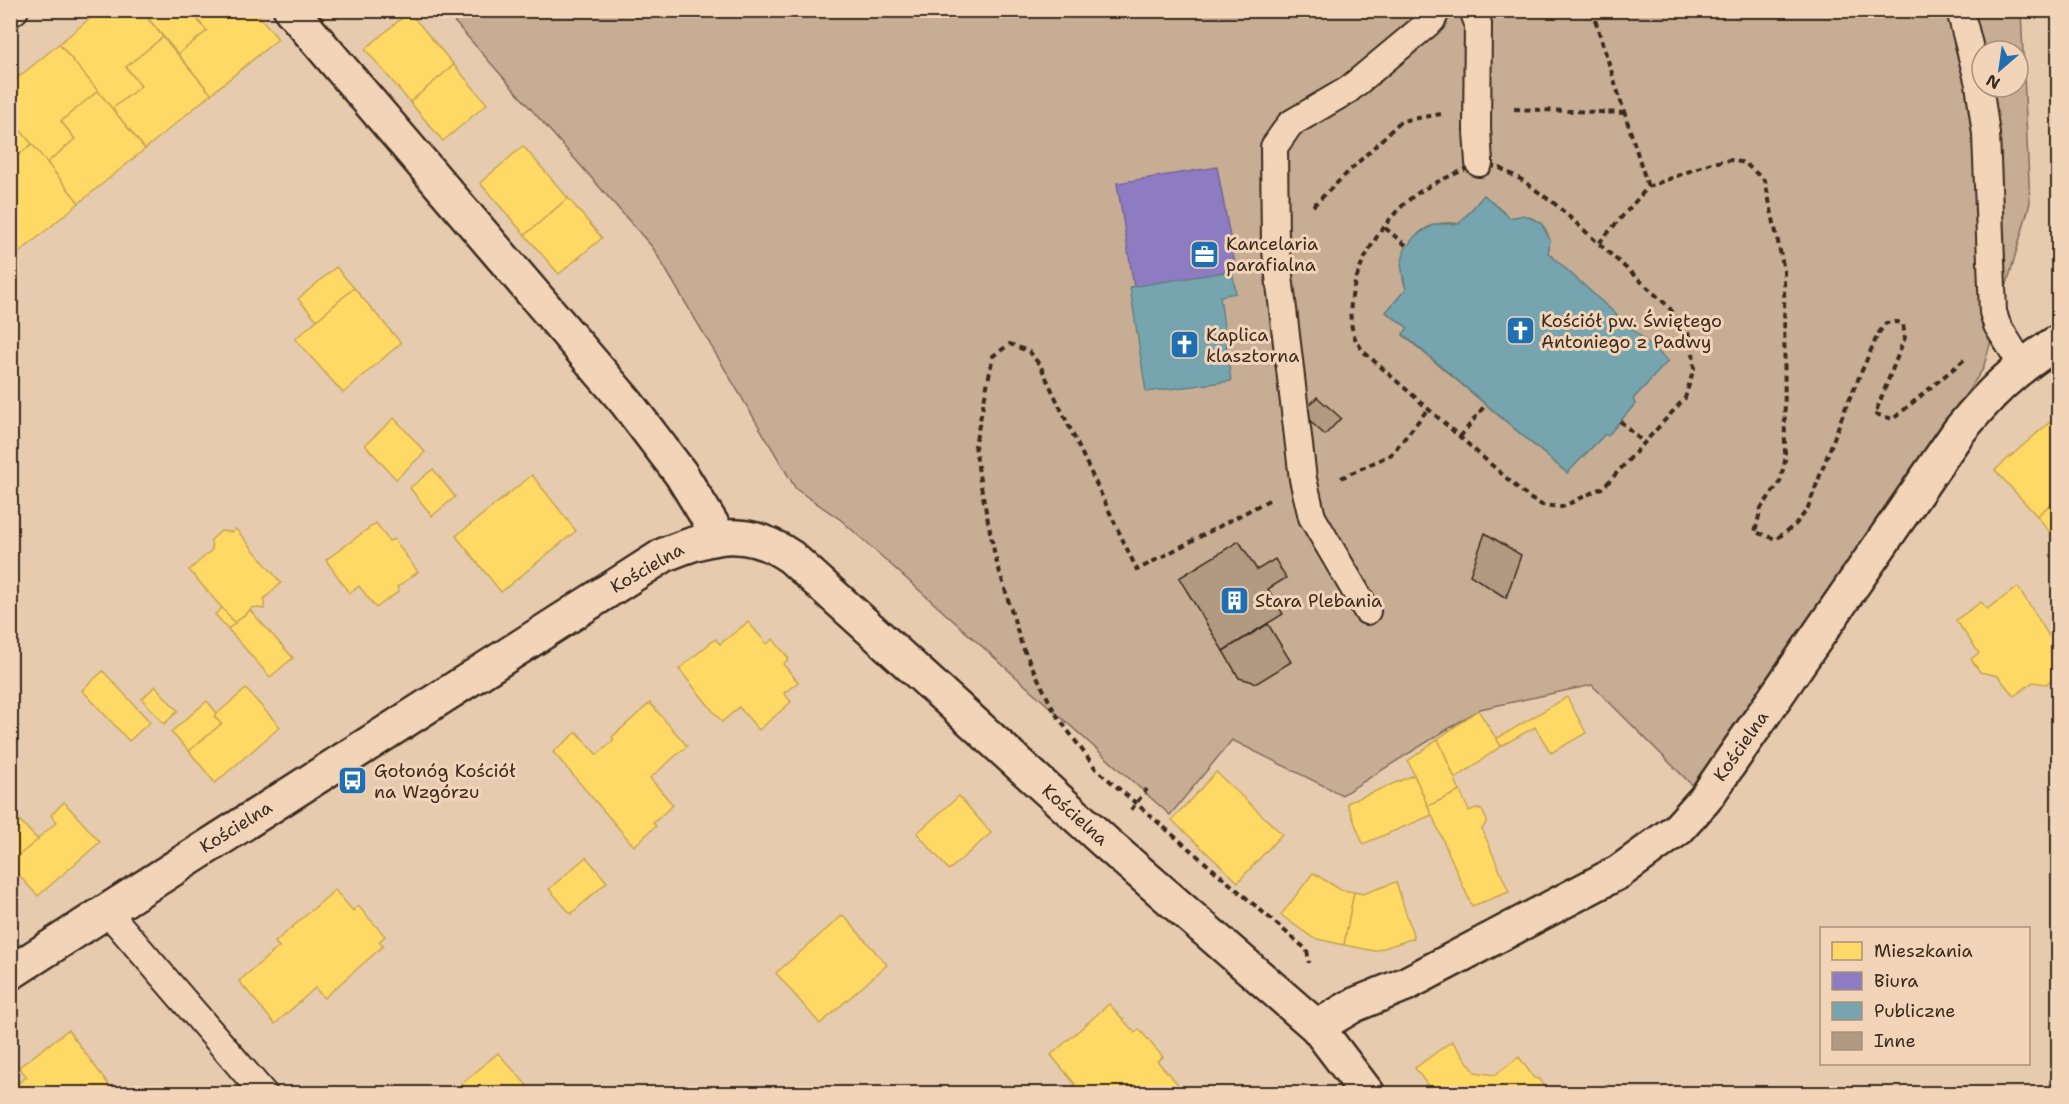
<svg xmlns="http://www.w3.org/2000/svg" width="2069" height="1104" font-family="'Shantell Sans',sans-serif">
  <rect width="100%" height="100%" fill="#e7cbaf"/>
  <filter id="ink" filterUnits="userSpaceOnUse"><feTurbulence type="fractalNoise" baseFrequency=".0167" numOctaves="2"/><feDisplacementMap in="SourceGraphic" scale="12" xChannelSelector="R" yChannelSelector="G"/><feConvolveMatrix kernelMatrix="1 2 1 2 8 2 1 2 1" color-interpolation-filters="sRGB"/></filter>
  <g filter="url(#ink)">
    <path fill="#c7ad94" stroke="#816c59" stroke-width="1.5" fill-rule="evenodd" d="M445 11H2021L2030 203 1983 369 1727 744 1700 793 1592 685 1480 709 1342 795 1232 740 1170 815 841 520 796 489 653 248ZM1982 51H2018V87H1982ZM1484 195 1510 218C1534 210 1555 229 1548 253L1667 361 1633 399 1635 404 1608 435 1605 434 1567 473 1403 335 1408 328 1386 312 1406 289C1392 252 1420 216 1459 224Z"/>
    <g fill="#ffd966" stroke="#c4a450" stroke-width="1.5">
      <path d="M100 10H141L163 37 126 67 141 86 112 109 59 44Z"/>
      <path d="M141 10H194L192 13 207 31 178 54Z"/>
      <path d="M194 10H254L278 39 211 94 178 54 207 31 192 13Z"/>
      <path d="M409 12 454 65 410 102 365 49Z"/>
      <path d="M163 37 211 94 145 149 112 109 141 86 126 67Z"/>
      <path d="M59 44 98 91 61 121 75 139 47 163 10 118V84Z"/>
      <path d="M454 65 487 104 443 141 410 102Z"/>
      <path d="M98 91 145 149 79 203 47 163 75 139 61 121Z"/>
      <path d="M10 118 32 144 10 162Z"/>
      <path d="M32 144 79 203 14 257 10 252V162Z"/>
      <path d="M523 146 568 198 525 235 480 183Z"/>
      <path d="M568 198 602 238 559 274 525 235Z"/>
      <path d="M336 267 354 288 317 320 298 299Z"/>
      <path d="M354 288 401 343 343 393 295 339Z"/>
      <path d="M2058 415V498L2037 516 1995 470Z"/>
      <path d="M394 418 425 452 396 479 365 445Z"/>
      <path d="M433 469 455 497 432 516 410 488Z"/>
      <path d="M532 475 576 531 501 592 456 536Z"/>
      <path d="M2058 498V542L2037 516Z"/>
      <path d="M376 523 389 541 394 539 418 572 397 587 399 591 376 608 359 586 349 593 326 560Z"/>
      <path d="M236 529 281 583 264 599V609L253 607 235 623 189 570 212 550 211 540 221 531 232 532Z"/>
      <path d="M2018 587 2058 650V675L2046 684 2033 682 2014 696 1998 676 1980 672 1971 659 1979 653 1956 620 1981 602 1987 609Z"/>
      <path d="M222 608 235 623 228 629 215 614Z"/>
      <path d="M250 610 293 658 270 677 228 629Z"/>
      <path d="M748 622 767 644 773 639 789 659 783 664 798 682 784 693 791 702 759 730 739 707 722 722 679 669 715 639 720 644Z"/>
      <path d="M103 671 150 722 129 741 82 690Z"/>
      <path d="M155 686 178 711 164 724 142 699Z"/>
      <path d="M246 689 280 727 215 783 189 751 221 724 214 716Z"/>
      <path d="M1567 697 1586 733 1551 753 1535 727 1501 746 1496 739Z"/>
      <path d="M207 701 217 713 214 716 221 724 189 751 171 732Z"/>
      <path d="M650 703 687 746 650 778 673 805 653 823 656 826 634 846 553 752 577 732 597 755 614 740 612 737Z"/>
      <path d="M1478 710 1501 746 1455 779 1438 739Z"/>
      <path d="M1438 739 1460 791 1428 806 1408 761Z"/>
      <path d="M1216 772 1282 834 1238 882 1172 820Z"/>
      <path d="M1414 775 1432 815 1363 844 1347 803Z"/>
      <path d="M1460 791 1469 811 1476 808 1482 810 1487 821 1482 829 1509 892 1472 906 1428 806Z"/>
      <path d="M959 796 991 833 949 870 917 833Z"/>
      <path d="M64 802 100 842 38 896 10 866V862L57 822 51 815Z"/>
      <path d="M10 810 38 840 10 862Z"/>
      <path d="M586 857 607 882 571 914 549 889Z"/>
      <path d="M1313 873 1341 890 1354 892 1344 945 1313 938 1281 915Z"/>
      <path d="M1396 882 1414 938 1375 951 1344 945 1354 892 1363 894Z"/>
      <path d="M335 890 353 911 358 906 385 936 379 942 383 946 324 998 315 988 275 1024 239 981 279 947 275 942Z"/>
      <path d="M843 915 887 965 820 1024 776 973Z"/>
      <path d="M1109 1004 1135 1033 1139 1029 1163 1057 1157 1061 1183 1090 1179 1094H1072L1071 1088 1075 1084 1051 1055Z"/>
      <path d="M68 1030 115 1093 10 1094V1088L27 1077 19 1067Z"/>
      <path d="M1452 1041 1475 1072 1495 1075 1519 1057 1534 1078 1540 1079 1549 1094H1434L1415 1068Z"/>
      <path d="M498 1053 532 1091 529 1094H450Z"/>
    </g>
    <path fill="#8e7cc3" stroke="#756392" stroke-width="1.5" d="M1217 167 1236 270 1134 287 1117 183Z"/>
    <g fill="#76a5af" stroke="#648084" stroke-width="1.5">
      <path d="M1484 195 1510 218 1524 215 1541 223 1550 240 1548 253 1668 361 1633 399 1635 404 1615 427 1608 436 1605 434 1567 473 1403 334 1408 328 1386 312 1406 289 1401 265 1405 249 1415 236 1435 224H1459Z"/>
      <path d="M1232 271 1236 293 1220 296 1231 381 1146 392 1130 287Z"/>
    </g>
    <g fill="#b19982" stroke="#3b2a1e" stroke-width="1.5">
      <path d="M1317 397 1341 418 1325 435 1302 414Z"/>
      <path d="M1485 533 1521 555 1506 598 1470 575Z"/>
      <path d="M1239 541 1257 570 1275 559 1286 578 1268 589 1283 614 1223 651 1179 578Z"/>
      <path d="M1268 624 1291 662 1257 683 1239 678 1223 651Z"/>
    </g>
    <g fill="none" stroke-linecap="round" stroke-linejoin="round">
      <defs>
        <g id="lane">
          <path d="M1473 10 1478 24 1477 129 1479 163"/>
          <path d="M1960 10 1979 84 1986 134 1993 312 1997 325 2022 365"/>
          <path d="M10 14 15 10"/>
          <path d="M1367 611 1312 517 1303 479 1275 242 1274 147 1290 124 1348 90 1432 20 1437 10"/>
          <path d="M106 910 264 1094"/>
        </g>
        <g id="street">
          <path d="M291 10 626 402 681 474 719 536"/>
          <path d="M10 973 664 555C711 535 747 526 791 557L1106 843 1317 1027 1368 1094"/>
          <path d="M1317 1027 1354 1005 1406 984 1619 872 1678 829 1705 799 1959 431C1992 391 2013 370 2058 342"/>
        </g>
      </defs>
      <use href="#lane" stroke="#3b2a1e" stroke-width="30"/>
      <use href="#street" stroke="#3b2a1e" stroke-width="38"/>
      <g stroke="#3b2a1e" stroke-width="4" stroke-dasharray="6 4.5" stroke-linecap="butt">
        <path d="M1592 10 1648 187"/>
        <path d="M1514 109 1625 113"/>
        <path d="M1479 163 1500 168 1522 180 1555 204 1668 306 1688 333 1693 349 1694 368 1685 398 1604 487 1562 507 1542 505 1529 498 1365 353C1361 348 1357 343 1355 338 1336 290 1381 216 1421 191 1439 180 1460 172 1479 163Z"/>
        <path d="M1313 206 1401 121 1441 114"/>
        <path d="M1385 228 1407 246"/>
        <path d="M1599 243 1648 187 1711 163 1730 160 1745 163 1765 181 1784 270 1785 461 1780 482 1761 508 1755 532 1776 539 1795 525 1807 510 1845 409 1878 334 1886 323 1898 322 1903 325 1905 337 1875 414 1893 419 1965 359"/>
        <path d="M1620 421 1644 443"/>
        <path d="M1460 437 1486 404"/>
        <path d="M1341 478 1392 454 1428 409"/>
        <path d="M1269 500 1137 570 1041 367 1030 352 1010 344 993 356 975 445 980 481 995 556 1022 646 1055 713 1096 769 1307 950 1309 963"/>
        <path d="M1131 810 1147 789"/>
      </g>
      <use href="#lane" stroke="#f2d5b8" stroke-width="26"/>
      <use href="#street" stroke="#f2d5b8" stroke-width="33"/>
    </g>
  </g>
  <defs>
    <symbol id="office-square" viewBox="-11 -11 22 22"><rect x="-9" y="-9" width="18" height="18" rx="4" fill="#1f6fb2" stroke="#f2d5b8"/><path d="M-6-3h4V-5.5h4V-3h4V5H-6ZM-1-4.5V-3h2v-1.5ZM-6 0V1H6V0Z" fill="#fff"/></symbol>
    <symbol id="church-square" viewBox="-11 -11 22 22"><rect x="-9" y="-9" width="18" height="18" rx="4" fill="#1f6fb2" stroke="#f2d5b8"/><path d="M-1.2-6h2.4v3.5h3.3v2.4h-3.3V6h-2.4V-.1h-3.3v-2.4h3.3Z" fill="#fff"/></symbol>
    <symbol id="building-square" viewBox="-11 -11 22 22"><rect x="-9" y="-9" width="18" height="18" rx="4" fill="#1f6fb2" stroke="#f2d5b8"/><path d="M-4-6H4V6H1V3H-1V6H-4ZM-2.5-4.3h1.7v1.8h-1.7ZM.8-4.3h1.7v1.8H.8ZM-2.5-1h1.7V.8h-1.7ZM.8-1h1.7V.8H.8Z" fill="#fff"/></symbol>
    <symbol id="bus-square" viewBox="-11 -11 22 22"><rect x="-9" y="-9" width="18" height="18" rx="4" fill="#1f6fb2" stroke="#f2d5b8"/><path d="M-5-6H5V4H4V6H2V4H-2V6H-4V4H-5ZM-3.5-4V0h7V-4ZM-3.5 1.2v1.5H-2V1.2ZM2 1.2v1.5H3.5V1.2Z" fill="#fff"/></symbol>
  </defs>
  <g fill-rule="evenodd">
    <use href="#office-square" x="1188" y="238" width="33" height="33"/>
    <use href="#church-square" x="1504" y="314" width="33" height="33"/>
    <use href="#church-square" x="1168" y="328" width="33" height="33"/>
    <use href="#building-square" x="1218" y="584" width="33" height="33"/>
    <use href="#bus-square" x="336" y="764" width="33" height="33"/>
  </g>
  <g text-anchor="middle" stroke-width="6" stroke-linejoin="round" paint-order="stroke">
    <g font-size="18" fill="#3b2a1e" stroke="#f2d5b8" text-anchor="start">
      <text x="1226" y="250">Kancelaria<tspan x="1226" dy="21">parafialna</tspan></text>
      <text x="1541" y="327">Kościół pw. Świętego<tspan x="1541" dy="21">Antoniego z Padwy</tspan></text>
      <text x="1206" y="341">Kaplica<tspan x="1206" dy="21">klasztorna</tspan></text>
      <text x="1255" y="607">Stara Plebania</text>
      <text x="374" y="777">Gołonóg Kościół<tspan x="374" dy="21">na Wzgórzu</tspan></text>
    </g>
    <g font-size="18" fill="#3b2a1e" stroke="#f2d5b8">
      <text transform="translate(647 568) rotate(-30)" y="6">Kościelna</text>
      <text transform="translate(1741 746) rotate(-55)" y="6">Kościelna</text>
      <text transform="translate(1075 815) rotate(42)" y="6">Kościelna</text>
      <text transform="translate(236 827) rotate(-32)" y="6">Kościelna</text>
    </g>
  </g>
  <rect width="2069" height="1104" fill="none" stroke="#f2d5b8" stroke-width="36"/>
  <rect x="18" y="18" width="2033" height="1068" fill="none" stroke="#3b2a1e" stroke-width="2" filter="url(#ink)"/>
  <rect x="1820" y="927" width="210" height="138" fill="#f2d5b8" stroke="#a9917a" stroke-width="1.5"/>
  <rect x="1832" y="942" width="30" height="18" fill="#ffd966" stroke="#a9917a" stroke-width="1.5"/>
  <text x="1874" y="957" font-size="18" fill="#3b2a1e">Mieszkania</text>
  <rect x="1832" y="972" width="30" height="18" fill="#8e7cc3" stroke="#a9917a" stroke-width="1.5"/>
  <text x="1874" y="987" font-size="18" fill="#3b2a1e">Biura</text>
  <rect x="1832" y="1002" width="30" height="18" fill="#76a5af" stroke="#a9917a" stroke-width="1.5"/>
  <text x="1874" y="1017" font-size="18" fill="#3b2a1e">Publiczne</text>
  <rect x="1832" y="1032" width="30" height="18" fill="#b19982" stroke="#a9917a" stroke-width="1.5"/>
  <text x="1874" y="1047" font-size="18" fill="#3b2a1e">Inne</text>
  <g transform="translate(2000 69) rotate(209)"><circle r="28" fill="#f2d5b8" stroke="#a9917a" stroke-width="1.5"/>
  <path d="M0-4.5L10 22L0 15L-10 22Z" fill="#1f6fb2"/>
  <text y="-9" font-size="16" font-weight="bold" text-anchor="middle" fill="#3b2a1e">N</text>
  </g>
</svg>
